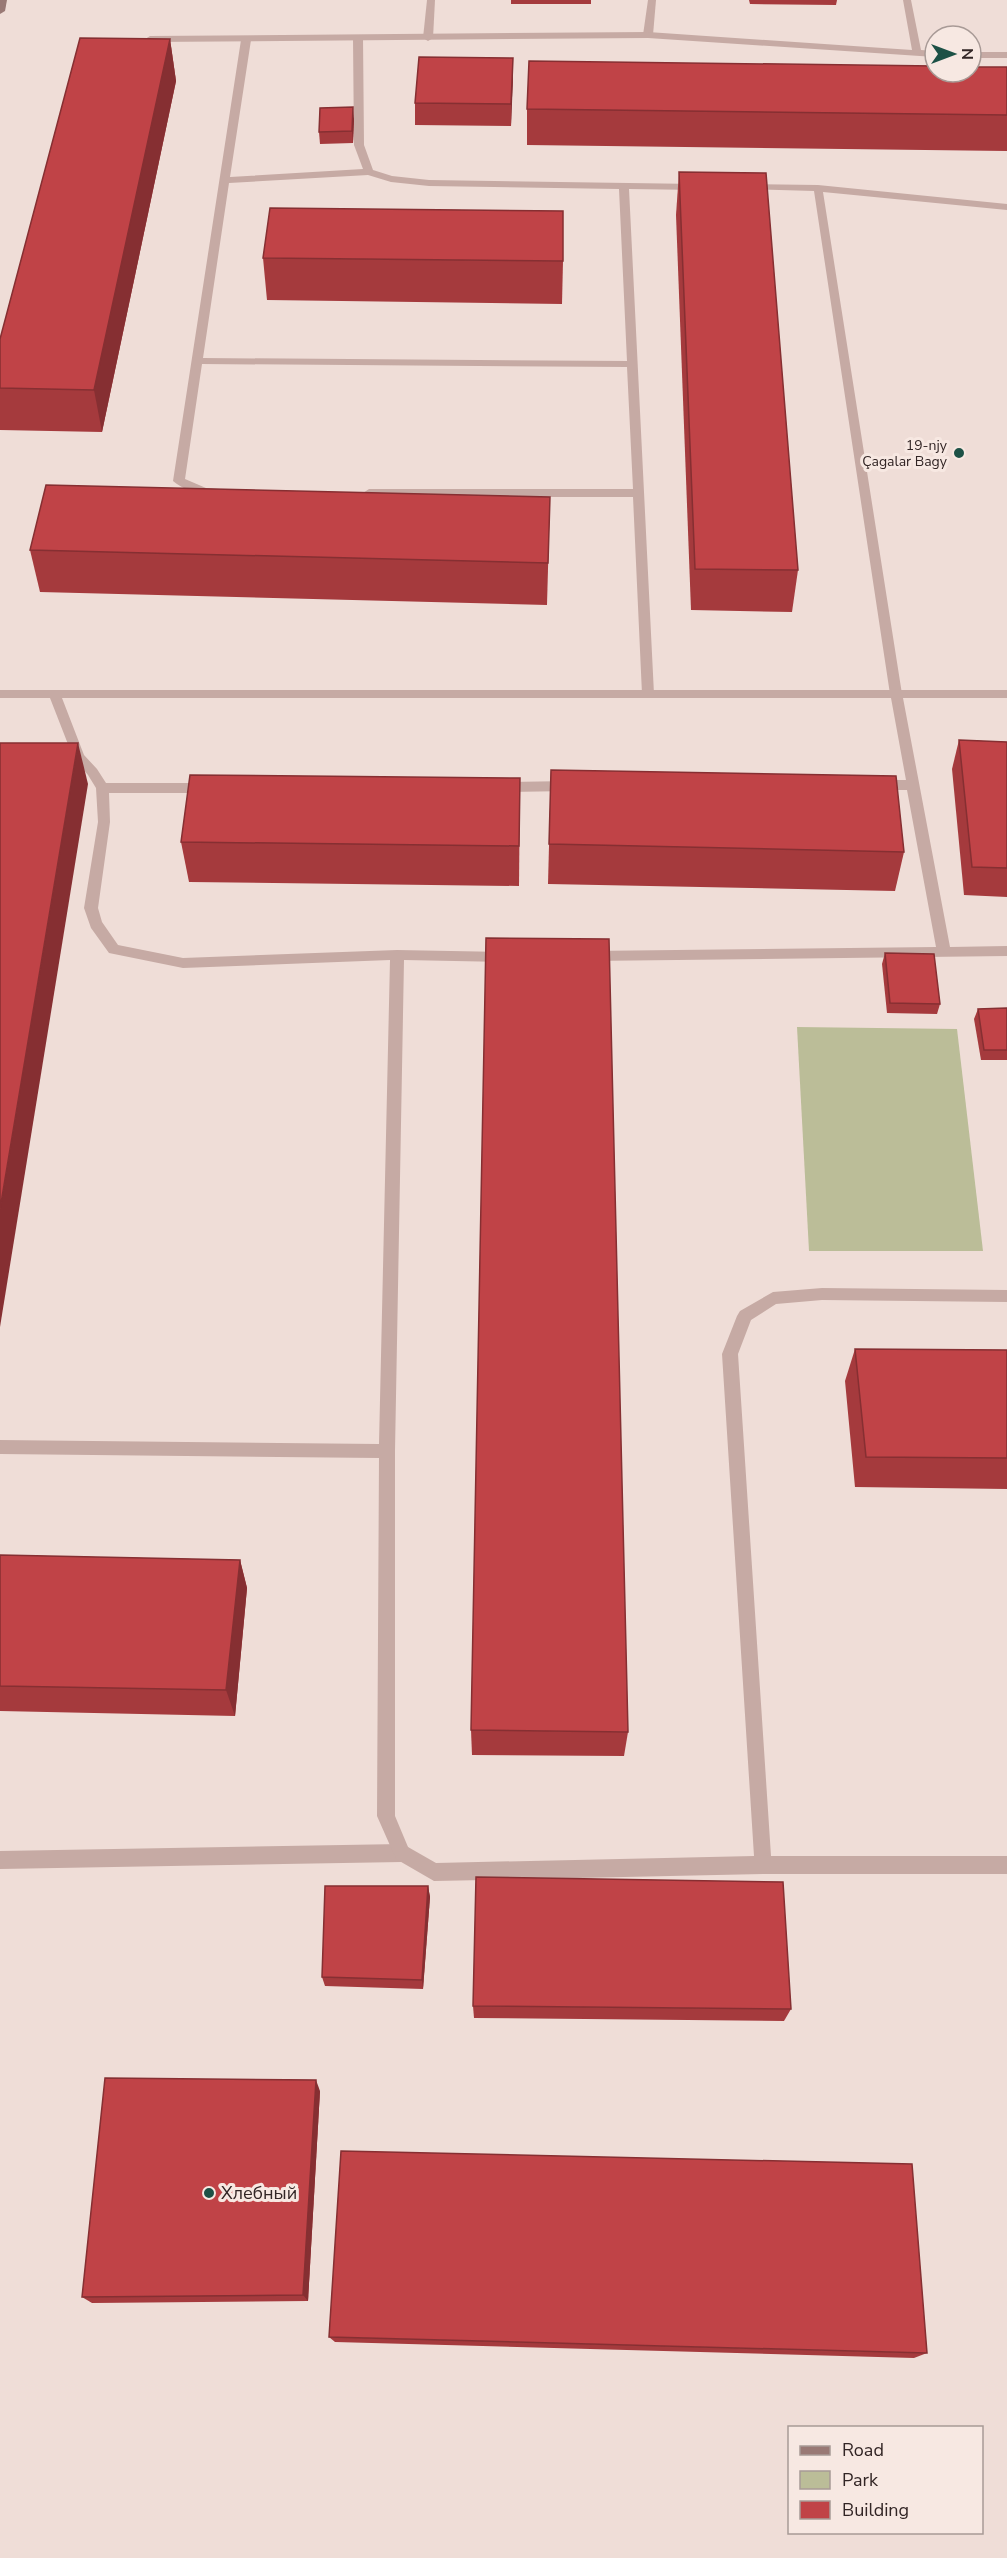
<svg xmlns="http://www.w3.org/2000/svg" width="1007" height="2558" font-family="'Nunito Sans',sans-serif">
  <rect width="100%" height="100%" fill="#efddd7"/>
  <path fill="#bbbd98" d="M797 1027 957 1029 983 1251H809Z"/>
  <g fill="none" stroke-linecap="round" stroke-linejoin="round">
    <g fill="#c6aaa4" fill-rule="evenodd">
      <path d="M427 0H435L433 38 428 41 423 38Z"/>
      <path d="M648 0H656L653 35 648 38 643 35Z"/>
      <path d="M358 35 363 38 364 145 373 170 392 176 429 180 697 184 702 187 697 190 629 189 654 694 652 697 648 698 642 694 633 497H369L363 493 369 489H633L627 367 202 364 185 479 206 488 220 489 222 492C211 501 183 490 173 481L241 40 246 37 251 40 230 177 363 169 354 145 353 38ZM368 175 391 182 429 186 619 189 627 361 203 358 229 183Z"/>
      <path d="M748 184 818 185 1007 204V210L823 192 902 694 900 697H892L890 694 814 191 745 189V185Z"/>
      <path d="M402 1844 408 1847 411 1853 408 1859 402 1862 0 1869V1851Z"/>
    </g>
    <g fill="#c6aaa4" fill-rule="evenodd">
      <path d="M903 0H911L921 50 935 51V57L648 38 150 42 145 39 150 36 648 32 912 50Z"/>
      <rect x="971" y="52" width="36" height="6"/>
      <path d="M0 690H1007V698H903L950 947 1007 946V956L589 961 582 956 589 951 936 947 907 790H879L873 785 879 780H906L891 698H62L84 755 97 769 106 783H207L213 788 207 793H109L110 822 98 908 102 922 118 945 183 958 397 950 505 952 512 957 505 962 404 960 395 1451V1816L408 1847 436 1863 754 1856 722 1354 737 1316 740 1311 773 1292 822 1288 1007 1290V1302L822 1300 776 1304 751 1320 738 1354 771 1856H1007V1874H763L434 1881 396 1859 377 1816 379 1458 0 1454V1440L379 1444 390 960 183 968 109 953 91 928 84 908 98 822 96 788 88 775 73 757 50 698H0Z"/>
      <path d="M570 781 576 786 570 791 501 792 495 787 501 782Z"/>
    </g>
    <path fill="#997975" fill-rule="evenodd" d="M0 0H7L5 11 0 14Z"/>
  </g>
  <g fill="#a53a3d">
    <rect x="511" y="0" width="80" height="4"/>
    <path d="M749 0H837L836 5 750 4Z"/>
    <path d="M170 39 176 81 102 432 0 430V339Z"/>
    <path d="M513 58 511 126 415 125V103Z"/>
    <path d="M1007 67V151L527 145V109Z"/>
    <path d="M354 119 353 143 320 144 319 132Z"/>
    <path d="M679 172 798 570 792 612 691 610 676 215Z"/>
    <path d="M263 258 563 261 562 304 267 300Z"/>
    <path d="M550 497 547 605 40 592 30 550Z"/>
    <path d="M959 740 1007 742V897L964 895 952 769Z"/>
    <path d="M551 770 904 852 895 891 548 884Z"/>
    <path d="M520 778 519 886 189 882 181 842Z"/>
    <path d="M885 953 940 1004 937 1014 887 1013 882 964Z"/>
    <path d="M1007 1008V1060H981L974 1019 978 1009Z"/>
    <path d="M855 1349 1007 1350V1489L855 1487 845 1381Z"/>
    <path d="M0 1555 240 1560 247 1588 235 1716 0 1711Z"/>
    <path d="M471 1730 628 1732 624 1756 472 1755Z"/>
    <path d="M428 1886 430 1897 423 1989 325 1986 322 1977Z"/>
    <path d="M473 2006 791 2009 784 2021 474 2018Z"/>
    <path d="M320 2091 308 2301 92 2303 82 2297Z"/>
    <path d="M329 2337 927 2353 914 2358 335 2342Z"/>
  </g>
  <g fill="#862f32">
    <path d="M170 39 176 81 102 432 94 390Z"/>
    <path d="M513 58V80L511 126V104Z"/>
    <path d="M353 107 354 119 353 143 352 131Z"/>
    <path d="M78 743 88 784 0 1327V1209Z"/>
    <path d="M240 1560 247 1588 235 1716 226 1690Z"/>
    <path d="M428 1886 430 1897 423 1989 422 1980Z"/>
    <path d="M316 2080 320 2091 308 2301 303 2295Z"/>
  </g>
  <g fill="#c04347" stroke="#862f32" stroke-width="1.5">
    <path d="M80 38 170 39 94 390 0 388V339Z"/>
    <path d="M419 57 513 58 511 104 415 103Z"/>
    <path d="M529 61 935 66V72H971V67H1007V115L527 109Z"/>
    <path d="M353 107 352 131 319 132 320 108Z"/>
    <path d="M679 172 766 173 798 570 695 569Z"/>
    <path d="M270 208 563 211V261L263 258Z"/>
    <path d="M46 485 550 497 548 563 30 550Z"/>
    <path d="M959 740 1007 742V868L972 867Z"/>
    <path d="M0 743H78L0 1209Z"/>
    <path d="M551 770 896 776 904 852 549 844Z"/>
    <path d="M190 775 520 778 519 846 181 842Z"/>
    <path d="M486 938 609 939 628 1732 471 1730Z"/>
    <path d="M885 953 934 954 940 1004 890 1003Z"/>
    <path d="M1007 1008V1050H984L978 1009Z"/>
    <path d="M855 1349 1007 1350V1458L866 1457Z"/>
    <path d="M0 1555 240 1560 226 1690 0 1686Z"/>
    <path d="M476 1877 783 1882 791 2009 473 2006Z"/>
    <path d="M325 1886H428L422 1980 322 1977Z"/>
    <path d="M105 2078 316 2080 303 2295 82 2297Z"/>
    <path d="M341 2151 912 2164 927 2353 329 2337Z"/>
  </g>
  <g fill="#1d5146" stroke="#f7e8e2" stroke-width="2">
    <circle cx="959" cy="453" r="6"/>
    <circle cx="209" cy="2193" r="6"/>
  </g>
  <g text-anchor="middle" stroke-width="6" stroke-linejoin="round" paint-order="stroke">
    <g font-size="14" fill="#322525" stroke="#f7e8e2" text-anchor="end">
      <text x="947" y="450">19-njy<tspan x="947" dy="16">Çagalar Bagy</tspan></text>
    </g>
    <g font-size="18" fill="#322525" stroke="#f7e8e2" text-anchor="start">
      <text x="221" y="2199">Хлебный</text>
    </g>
  </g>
  <rect x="788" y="2426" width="195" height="108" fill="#f7e8e2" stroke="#a89a96" stroke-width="1.5"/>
  <rect x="800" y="2446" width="30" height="9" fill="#997975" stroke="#a89a96" stroke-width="1.5"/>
  <text x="842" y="2456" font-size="18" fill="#322525">Road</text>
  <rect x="800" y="2471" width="30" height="18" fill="#bbbd98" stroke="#a89a96" stroke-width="1.5"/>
  <text x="842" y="2486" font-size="18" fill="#322525">Park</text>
  <rect x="800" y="2501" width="30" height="18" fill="#c04347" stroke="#a89a96" stroke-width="1.5"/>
  <text x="842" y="2516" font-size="18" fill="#322525">Building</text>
  <g transform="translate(953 54) rotate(90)"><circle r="28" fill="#f7e8e2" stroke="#a89a96" stroke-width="1.5"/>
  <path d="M0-4.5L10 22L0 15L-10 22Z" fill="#1d5146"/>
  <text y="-9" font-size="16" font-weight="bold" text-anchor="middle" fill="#322525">N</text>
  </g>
</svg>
